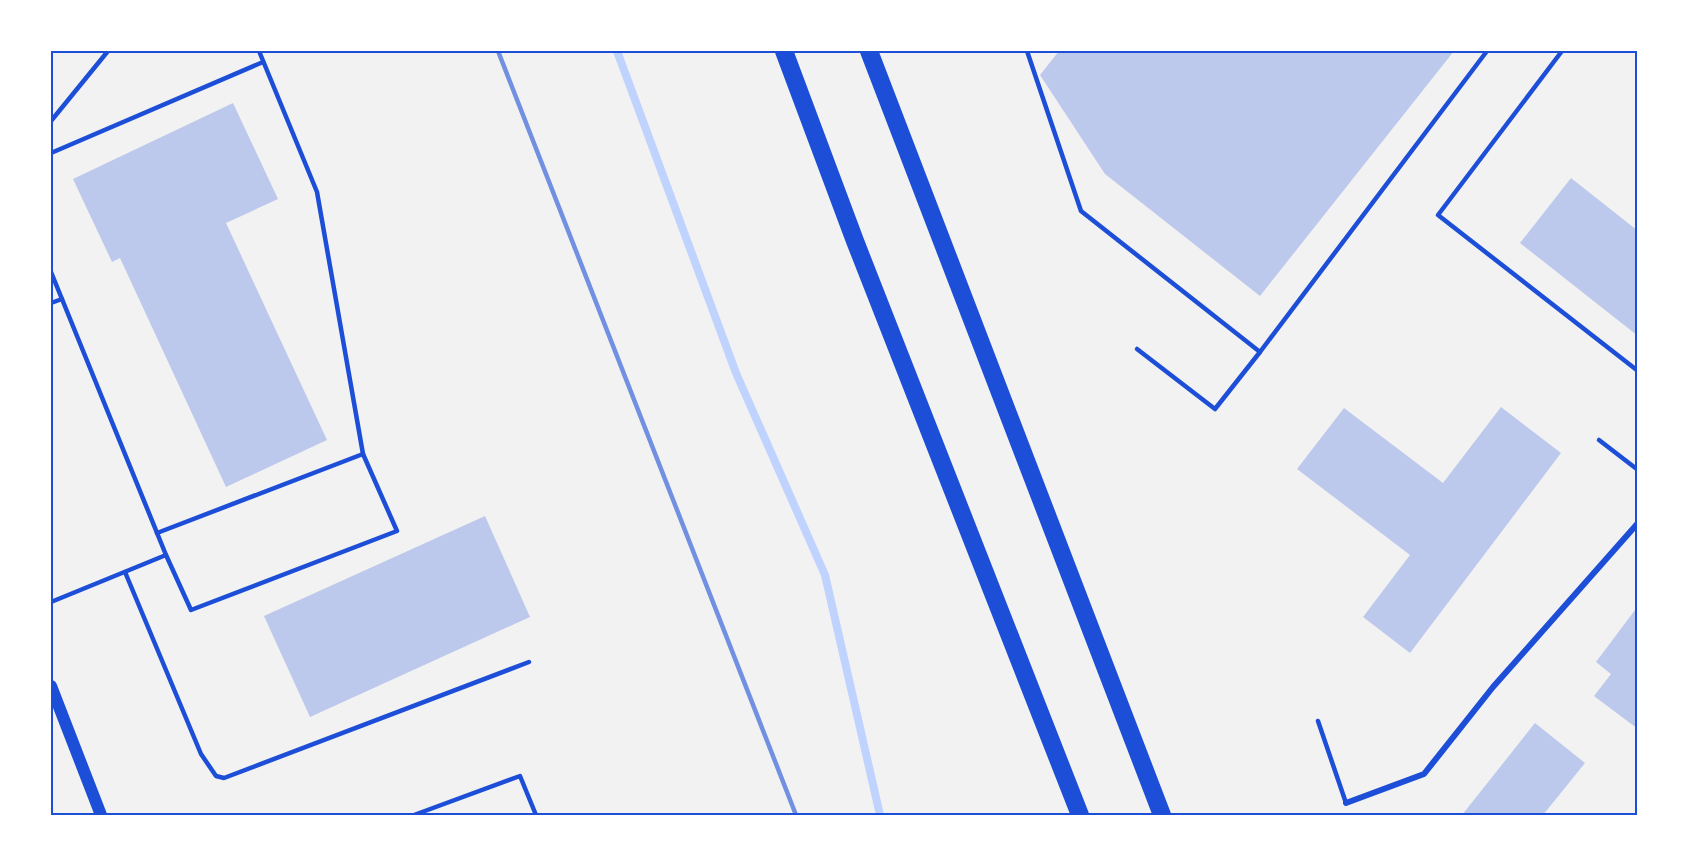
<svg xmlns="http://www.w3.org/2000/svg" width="1689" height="866" font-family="'Asap Condensed',sans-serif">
  <rect width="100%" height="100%" fill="#f2f2f2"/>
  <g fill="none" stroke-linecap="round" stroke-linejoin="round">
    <path stroke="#bfd3fe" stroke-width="8" d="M617 51 736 373 825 575 880 815"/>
  </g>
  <g fill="#bdc9ec">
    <path d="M1059 51H1454L1260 296 1105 174 1040 75Z"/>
    <path d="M233 103 278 199 226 223 327 440 226 487 120 258 112 262 73 179Z"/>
    <path d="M1571 178 1638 231V336L1520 243Z"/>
    <path d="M1501 407 1561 453 1410 653 1363 617 1410 555 1297 469 1344 408 1443 483Z"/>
    <path d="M485 516 530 617 310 717 264 616Z"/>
    <path d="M1638 606V729L1594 696 1611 674 1596 662Z"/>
    <path d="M1535 723 1585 763 1543 815H1462Z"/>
  </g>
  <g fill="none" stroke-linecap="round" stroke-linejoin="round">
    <g stroke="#1d4ed8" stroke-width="4.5">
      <path d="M1027 51 1081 211 1260 352 1487 51"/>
      <path d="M1562 51 1438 215 1638 371"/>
      <path d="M51 121 108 51"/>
      <path d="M51 153 263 62"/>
      <path d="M51 272 166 555 191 610 397 531 363 454 317 192 259 51"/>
      <path d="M51 303 62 299"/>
      <path d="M1137 349 1215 409 1260 352"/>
      <path d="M1599 440 1638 470"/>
      <path d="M157 533 363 454"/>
      <path d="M125 572 201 754 216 776 224 778 529 662"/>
      <path d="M51 602 166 555"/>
      <path d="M1318 721 1346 803"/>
      <path d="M414 815 520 776 536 815"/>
    </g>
    <path stroke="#1d4ed8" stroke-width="6" d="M1346 803 1424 774 1493 687 1638 523"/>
    <path stroke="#1d4ed8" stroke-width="12" d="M51 686 101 815"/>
    <g stroke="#1d4ed8" stroke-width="18">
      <path d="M784 51 855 241 1080 815"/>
      <path d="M869 51 1162 815"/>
    </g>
    <path stroke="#7290e2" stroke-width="4.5" d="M498 51 796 815"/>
  </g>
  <rect width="1689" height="866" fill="none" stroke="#ffffff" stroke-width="105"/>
  <rect x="52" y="52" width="1584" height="762" fill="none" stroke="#1d4ed8" stroke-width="2"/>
</svg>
